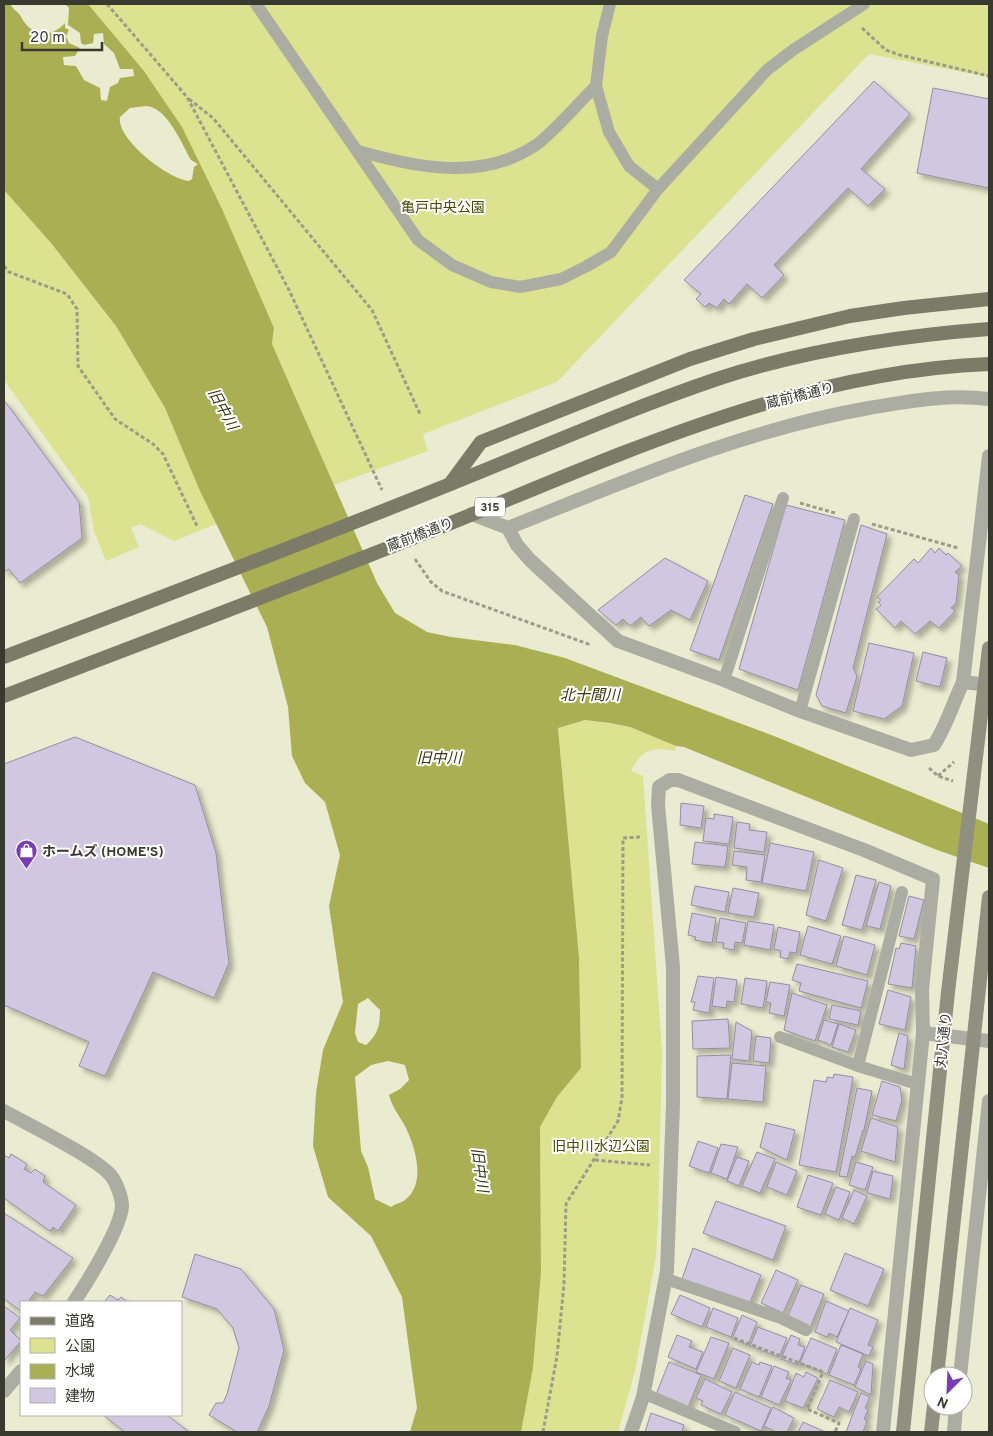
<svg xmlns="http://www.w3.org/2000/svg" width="993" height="1436" font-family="Overpass,'Noto Sans JP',sans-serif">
  <defs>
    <filter id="shadow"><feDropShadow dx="4.5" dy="4.5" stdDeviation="2.5" flood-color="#0004"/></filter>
  </defs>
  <rect width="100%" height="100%" fill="#e9ecd0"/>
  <g fill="#dce290">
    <path d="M88 4H989V77L869 54 557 382 423 434 428 451 334 485 272 344 274 328 182 127 144 71Z"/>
    <path d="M4 190 51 243 116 326 165 408 216 524 174 541 140 524 131 528 139 547 106 561 94 531 88 497 4 380Z"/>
    <path d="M585 720 630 727 676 746 675 751C652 747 642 749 631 771L643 776 662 1052 658 1224 656 1256 635 1371 618 1432H521L533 1368 541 1272 540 1127 557 1097 581 1068 579 957 558 728Z"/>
  </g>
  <path fill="#aaaf53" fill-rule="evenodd" d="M4 4 11 5C13 10 19 12 21 17 31 36 51 39 65 23V28L69 30 66 36 69 43 80 48 75 56 63 57 64 65 76 66 84 80 100 88 101 100 107 101 110 87 118 83 120 78 134 76 133 69H120L114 53 104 44 103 33 94 34 93 43 84 45 81 43 80 33 68 25 69 8 65 4H88L144 71 182 127 222 209 274 328 272 344 377 583 395 613 427 632 451 637 515 645 565 658 774 736 989 824V868L937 850 684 747 676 746 630 727 609 723 585 720 558 728 579 957 581 1068 557 1097 540 1127 541 1272 533 1368 521 1432H410L417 1408 402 1297 371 1236 328 1197 313 1146 316 1093 323 1050 343 1002 329 906 340 855 325 802 305 783 292 756 288 707 267 627 200 491 165 408 116 326 51 243 4 190ZM146 106C167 107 182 144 191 160L198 164 194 167 192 179 189 181C168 179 116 139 120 117L130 108ZM368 998 380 1010C380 1026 378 1034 366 1045L358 1042 355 1033 358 1004ZM388 1061 405 1065 409 1080 400 1089 389 1095C392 1107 399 1115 405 1126 415 1146 427 1183 405 1200 401 1203 395 1204 391 1207L375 1199 368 1167 361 1151 355 1077 371 1065Z"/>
  <g fill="#d2c7e0" stroke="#968ca3" filter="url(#shadow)">
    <path d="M874 81 910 114 861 169 885 189 868 206 848 188 774 265 784 275 762 298 747 284 729 304 724 299 717 308 709 303 705 307 696 299 701 294 684 280Z"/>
    <path d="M933 88 989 99V188L917 173Z"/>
    <path d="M4 400 79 502 82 538 20 583 9 569 4 572Z"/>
    <path d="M745 495 773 504 719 660 690 650Z"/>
    <path d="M786 505 845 520 798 690 739 669Z"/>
    <path d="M861 525 887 534 853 668 857 676 846 713 822 706 816 695Z"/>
    <path d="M931 548 935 553 939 548 946 555 948 553 962 566 955 572 959 575 956 603 951 608 955 611 939 628 930 621 915 634 901 621 895 628 876 609 881 605 878 602 881 600 877 597 914 559 918 563Z"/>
    <path d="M665 558 708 581 690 620 671 610 649 626 641 617 630 626 623 619 616 625 598 610Z"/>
    <path d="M869 643 914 653 902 706 884 719 853 711Z"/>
    <path d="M923 652 947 658 940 687 916 681Z"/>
    <path d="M75 737 195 785 216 853 229 963 214 998 153 972 105 1076 79 1066 89 1042 4 1005V764Z"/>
    <path d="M681 803 704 806 701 828 680 825Z"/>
    <path d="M714 814 733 817 729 844 703 841 706 818 714 819Z"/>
    <path d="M737 822 750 824 749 830 767 832 764 852 734 848Z"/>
    <path d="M695 842 728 846 725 867 692 864Z"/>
    <path d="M770 843 814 852 806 891 762 883Z"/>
    <path d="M734 851 765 855 761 882 746 880 747 867 732 865Z"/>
    <path d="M819 860 843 868 826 921 806 915Z"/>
    <path d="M856 875 876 880 862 930 842 925Z"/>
    <path d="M879 882 891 886 880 929 866 926Z"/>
    <path d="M695 886 729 892 725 912 691 905Z"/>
    <path d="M733 888 759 893 754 917 728 913Z"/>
    <path d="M909 896 924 900 914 939 899 936Z"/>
    <path d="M692 913 716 918 712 943 695 940 696 937 688 935Z"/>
    <path d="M720 918 746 923 742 943 735 942 734 950 723 948 724 943 716 942Z"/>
    <path d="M748 921 774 925 770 950 744 945Z"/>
    <path d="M808 926 841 936 832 964 800 955Z"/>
    <path d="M778 927 800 932 796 953 790 952 788 959 780 957 781 951 774 949Z"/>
    <path d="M844 936 875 945 867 975 836 966Z"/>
    <path d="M901 943 916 946 912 988 888 984 896 948 899 949Z"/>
    <path d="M797 964 868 981 861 1008 799 991 801 983 792 980Z"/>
    <path d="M698 976 714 978 709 1013 693 1010 695 1002H691Z"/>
    <path d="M716 977 737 980 734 1002 727 1001 726 1008 712 1006Z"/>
    <path d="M745 978 767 981 763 1008 741 1004Z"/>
    <path d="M770 982 790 985 784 1016 769 1013 771 1003 766 1002Z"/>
    <path d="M888 990 911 997 905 1030 879 1024Z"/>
    <path d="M792 993 827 1005 815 1041 784 1030Z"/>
    <path d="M832 1005 861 1011 858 1025 829 1019Z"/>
    <path d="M728 1019 730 1048 693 1049 692 1021Z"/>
    <path d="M824 1020 838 1024 831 1045 818 1040Z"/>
    <path d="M736 1022 752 1031 749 1061 732 1059Z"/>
    <path d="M839 1024 856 1030 848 1052 832 1047Z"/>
    <path d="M899 1033 908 1036 904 1069 891 1065Z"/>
    <path d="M756 1036 771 1038 769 1063 753 1061Z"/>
    <path d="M731 1055 727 1099 697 1097V1056Z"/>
    <path d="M732 1063 766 1066 763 1102 728 1099Z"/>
    <path d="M834 1074 853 1077 836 1172 799 1165 814 1080 826 1082 827 1077 833 1078Z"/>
    <path d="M882 1081 900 1087 902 1100 896 1121 872 1115Z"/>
    <path d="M857 1088 872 1091 864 1130H863L855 1157 852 1156 847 1177 839 1176Z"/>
    <path d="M871 1118 898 1127 895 1162 861 1151Z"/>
    <path d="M766 1123 795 1130 787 1160 760 1147Z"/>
    <path d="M698 1141 718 1148 709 1173 689 1166Z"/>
    <path d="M721 1144 738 1147 727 1179 711 1173Z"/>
    <path d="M757 1152 775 1159 760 1193 742 1186Z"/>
    <path d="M11 1154 27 1164 24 1169 31 1173 35 1169 45 1176 43 1182 76 1205 58 1231 53 1227 50 1231 4 1198V1155L9 1158Z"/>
    <path d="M737 1157 749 1161 739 1186 727 1181Z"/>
    <path d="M776 1162 797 1171 787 1195 767 1187Z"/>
    <path d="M856 1162 873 1167 865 1190 849 1185Z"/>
    <path d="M873 1171 893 1176 890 1199 867 1193Z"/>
    <path d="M808 1175 833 1183 821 1215 797 1207Z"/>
    <path d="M836 1187 850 1192 839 1220 825 1214Z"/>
    <path d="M854 1190 867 1196 854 1224 842 1218Z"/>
    <path d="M716 1201 786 1226 773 1260 703 1233Z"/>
    <path d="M4 1213 73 1258 43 1296 35 1292 28 1302H21V1311L4 1299Z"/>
    <path d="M693 1248 761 1275 749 1305 682 1279Z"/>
    <path d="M845 1253 884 1269 868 1306 830 1290Z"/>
    <path d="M195 1254 241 1269 274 1309 284 1350 269 1406 257 1432H237L209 1415 216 1403H223L227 1394 239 1348 233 1328 217 1309 182 1297Z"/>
    <path d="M776 1270 798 1280 783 1313 761 1303Z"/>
    <path d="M801 1285 824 1294 810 1328 787 1318Z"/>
    <path d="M110 1295 118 1300 121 1297 128 1302H104Z"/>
    <path d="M680 1295 710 1308 702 1327 671 1314Z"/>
    <path d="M826 1301 849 1311 837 1337 829 1333 827 1337 815 1332Z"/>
    <path d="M4 1306 20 1318 10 1330 21 1341 4 1361Z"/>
    <path d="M713 1308 738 1318 731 1337 706 1327Z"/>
    <path d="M850 1308 878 1320 868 1345 873 1347 869 1356 836 1342Z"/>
    <path d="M742 1315 757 1322 748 1345 732 1339Z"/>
    <path d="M758 1327 787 1338 779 1357 750 1346Z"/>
    <path d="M677 1335 692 1341 689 1347 703 1352 696 1369 668 1357Z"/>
    <path d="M791 1335 800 1339 798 1345 805 1347 798 1365 781 1359Z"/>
    <path d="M711 1337 729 1343 714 1379 696 1372Z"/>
    <path d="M811 1338 837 1349 827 1374 800 1363Z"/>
    <path d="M841 1345 863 1354 858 1367 861 1369 854 1385 829 1375Z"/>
    <path d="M733 1348 750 1355 736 1388 719 1381Z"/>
    <path d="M866 1361 873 1364 871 1395 855 1387Z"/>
    <path d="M669 1362 701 1375 687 1410 655 1397Z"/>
    <path d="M752 1362 759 1365 760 1362 772 1366 759 1397 740 1389Z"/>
    <path d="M774 1366 789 1372 786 1378 791 1380 779 1405 761 1397Z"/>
    <path d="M806 1372 818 1378 803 1408 785 1401 796 1373 804 1377Z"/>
    <path d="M705 1379 732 1392 721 1414 701 1405 703 1401 696 1398Z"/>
    <path d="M830 1380 858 1392 849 1412 839 1407 834 1417 817 1409Z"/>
    <path d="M735 1392 771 1408 761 1431 725 1415Z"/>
    <path d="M861 1393 870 1397 865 1408 868 1410 864 1419 867 1421 863 1432H846Z"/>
    <path d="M773 1407 794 1418 787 1432H776L764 1426Z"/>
    <path d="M651 1413 684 1425 682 1432H645Z"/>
    <path d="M103 1415H167L189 1432H125Z"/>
    <path d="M803 1422 825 1432H798Z"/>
  </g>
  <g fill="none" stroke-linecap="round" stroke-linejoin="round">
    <g stroke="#9b9d89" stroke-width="3" stroke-dasharray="4 2.5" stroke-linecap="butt">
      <path d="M107 4 187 97 289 290 382 490"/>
      <path d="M862 28 886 50 900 55 989 76"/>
      <path d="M189 99 213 118 372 310 420 414"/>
      <path d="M4 266 9 272 67 294 77 309 78 366 115 419 153 444 163 454 198 528"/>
      <path d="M800 503 835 513"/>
      <path d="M872 524 958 548"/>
      <path d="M415 559 431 582 442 591 591 645"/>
      <path d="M929 768 938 776 953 781"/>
      <path d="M938 776 954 762"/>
      <path d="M595 1160 650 1165"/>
      <path d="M734 1338 823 1372 807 1409 839 1423 835 1432"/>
      <path d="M543 1432 557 1356 564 1284 566 1204 618 1121 622 1098 623 838 640 837"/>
    </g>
    <g stroke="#acada2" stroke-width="12">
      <path d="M256 4 418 240 452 265 491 282 520 287 561 279 587 266 611 252 658 189 767 70 793 50 864 4"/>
      <path d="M610 4 602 36 596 86 609 132 629 166 658 189"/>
      <path d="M358 151C417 167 481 182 536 145 555 131 578 103 596 86"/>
      <path d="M724 680 783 498"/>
      <path d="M800 711 854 519"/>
      <path d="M780 1037 858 1066 917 1084"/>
      <path d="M858 1066 902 892"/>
      <path d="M666 1279 781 1318 806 1330"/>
      <path d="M643 1393 735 1432"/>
    </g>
    <g stroke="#acada2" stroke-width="14">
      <path d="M472 514 508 528C626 481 743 430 869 408 910 401 948 394 989 399"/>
      <path d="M508 528 517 545 530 560 618 641 724 680 800 711 911 750 934 745C947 725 953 703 963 682L989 456"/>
      <path d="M923 1033 989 1041"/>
      <path d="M960 1376 989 1101"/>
      <path d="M631 1432 643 1397 667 1271 673 1104V967L658 805 659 787 670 780H678L864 850 933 879 922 990 923 1033 883 1432"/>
      <path d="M954 1432 956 1406"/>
    </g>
    <g stroke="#acada2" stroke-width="14">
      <path d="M963 682 989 685"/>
      <path d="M4 1111C27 1124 99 1159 112 1177 117 1184 122 1198 122 1206 121 1228 86 1284 74 1302"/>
      <path d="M4 1391 21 1371"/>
    </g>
    <path stroke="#8f907f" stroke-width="14" d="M931 1432 934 1406"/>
    <path stroke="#7a7c67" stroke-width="14" d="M450 484 481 442 690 359 754 339 850 316 904 308 989 299"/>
    <g stroke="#8f907f" stroke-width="14">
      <path d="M937 1376 989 897"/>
      <path d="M903 1432 948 992 989 648"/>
    </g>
    <g stroke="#7a7c67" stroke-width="14">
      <path d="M4 657C152 601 301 544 448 485 538 449 626 410 717 379 805 350 897 336 989 329"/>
      <path d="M4 696C160 636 318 577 473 514 638 446 808 371 989 364"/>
    </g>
  </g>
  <defs>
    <symbol id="shop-pin" viewBox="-11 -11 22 30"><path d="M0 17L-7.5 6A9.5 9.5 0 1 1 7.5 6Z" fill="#7a3cb1" stroke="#fff"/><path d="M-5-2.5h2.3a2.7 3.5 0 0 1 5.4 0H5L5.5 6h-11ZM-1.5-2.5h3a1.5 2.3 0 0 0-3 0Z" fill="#fff"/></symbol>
  </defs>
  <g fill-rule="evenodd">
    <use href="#shop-pin" x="14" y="838" width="25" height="34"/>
  </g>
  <g text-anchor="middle" stroke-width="4" stroke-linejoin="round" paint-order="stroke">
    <rect fill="#fff" stroke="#74756d" stroke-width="1" x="475" y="497.5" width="30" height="19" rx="4"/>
    <g font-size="12" font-weight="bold" fill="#393a2f">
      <text x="490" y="511">315</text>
    </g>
    <g font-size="14" fill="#484b00" stroke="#fff">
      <text x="443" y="212">亀戸中央公園</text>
      <text x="601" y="1151">旧中川水辺公園</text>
    </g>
    <g font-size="14" fill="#393a2f" stroke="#fff">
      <text transform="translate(800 395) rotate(-14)" y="5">蔵前橋通り</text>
      <text transform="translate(420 534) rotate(-21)" y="5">蔵前橋通り</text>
      <text transform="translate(943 1040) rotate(-84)" y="5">丸八通り</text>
    </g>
    <g font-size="14" font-weight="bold" fill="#393a2f" stroke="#fff" text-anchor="start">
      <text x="42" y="856">ホームズ (HOME'S)</text>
    </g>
    <g font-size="15" font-style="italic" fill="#363811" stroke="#fff">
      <text transform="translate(223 409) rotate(61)" y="5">旧中川</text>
      <text x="590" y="700">北十間川</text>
      <text x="439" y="763">旧中川</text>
      <text transform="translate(480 1170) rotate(82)" y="5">旧中川</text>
    </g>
  </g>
  <rect width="993" height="1436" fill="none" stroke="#393a2f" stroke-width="10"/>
  <rect x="20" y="1301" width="162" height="115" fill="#ffffff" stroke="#b0b0ac"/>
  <rect x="30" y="1317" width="25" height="8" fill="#7a7c67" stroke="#b0b0ac"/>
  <text x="65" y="1326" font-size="15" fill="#393a2f">道路</text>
  <rect x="30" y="1338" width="25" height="15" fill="#dce290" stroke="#b0b0ac"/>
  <text x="65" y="1351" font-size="15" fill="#393a2f">公園</text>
  <rect x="30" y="1364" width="25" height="15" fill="#aaaf53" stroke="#b0b0ac"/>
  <text x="65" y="1376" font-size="15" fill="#393a2f">水域</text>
  <rect x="30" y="1388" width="25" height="15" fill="#d2c7e0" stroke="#b0b0ac"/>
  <text x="65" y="1401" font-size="15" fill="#393a2f">建物</text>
  <g transform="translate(948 1391) rotate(204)"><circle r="24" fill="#ffffff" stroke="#b0b0ac"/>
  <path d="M0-4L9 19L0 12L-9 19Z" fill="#7a3cb1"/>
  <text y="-8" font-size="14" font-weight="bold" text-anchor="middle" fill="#393a2f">N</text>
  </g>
  <path d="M22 42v8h80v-8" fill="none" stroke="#393a2f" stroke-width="2.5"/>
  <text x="30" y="42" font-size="15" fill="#393a2f" stroke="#ffffff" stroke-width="4" paint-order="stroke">20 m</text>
</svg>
